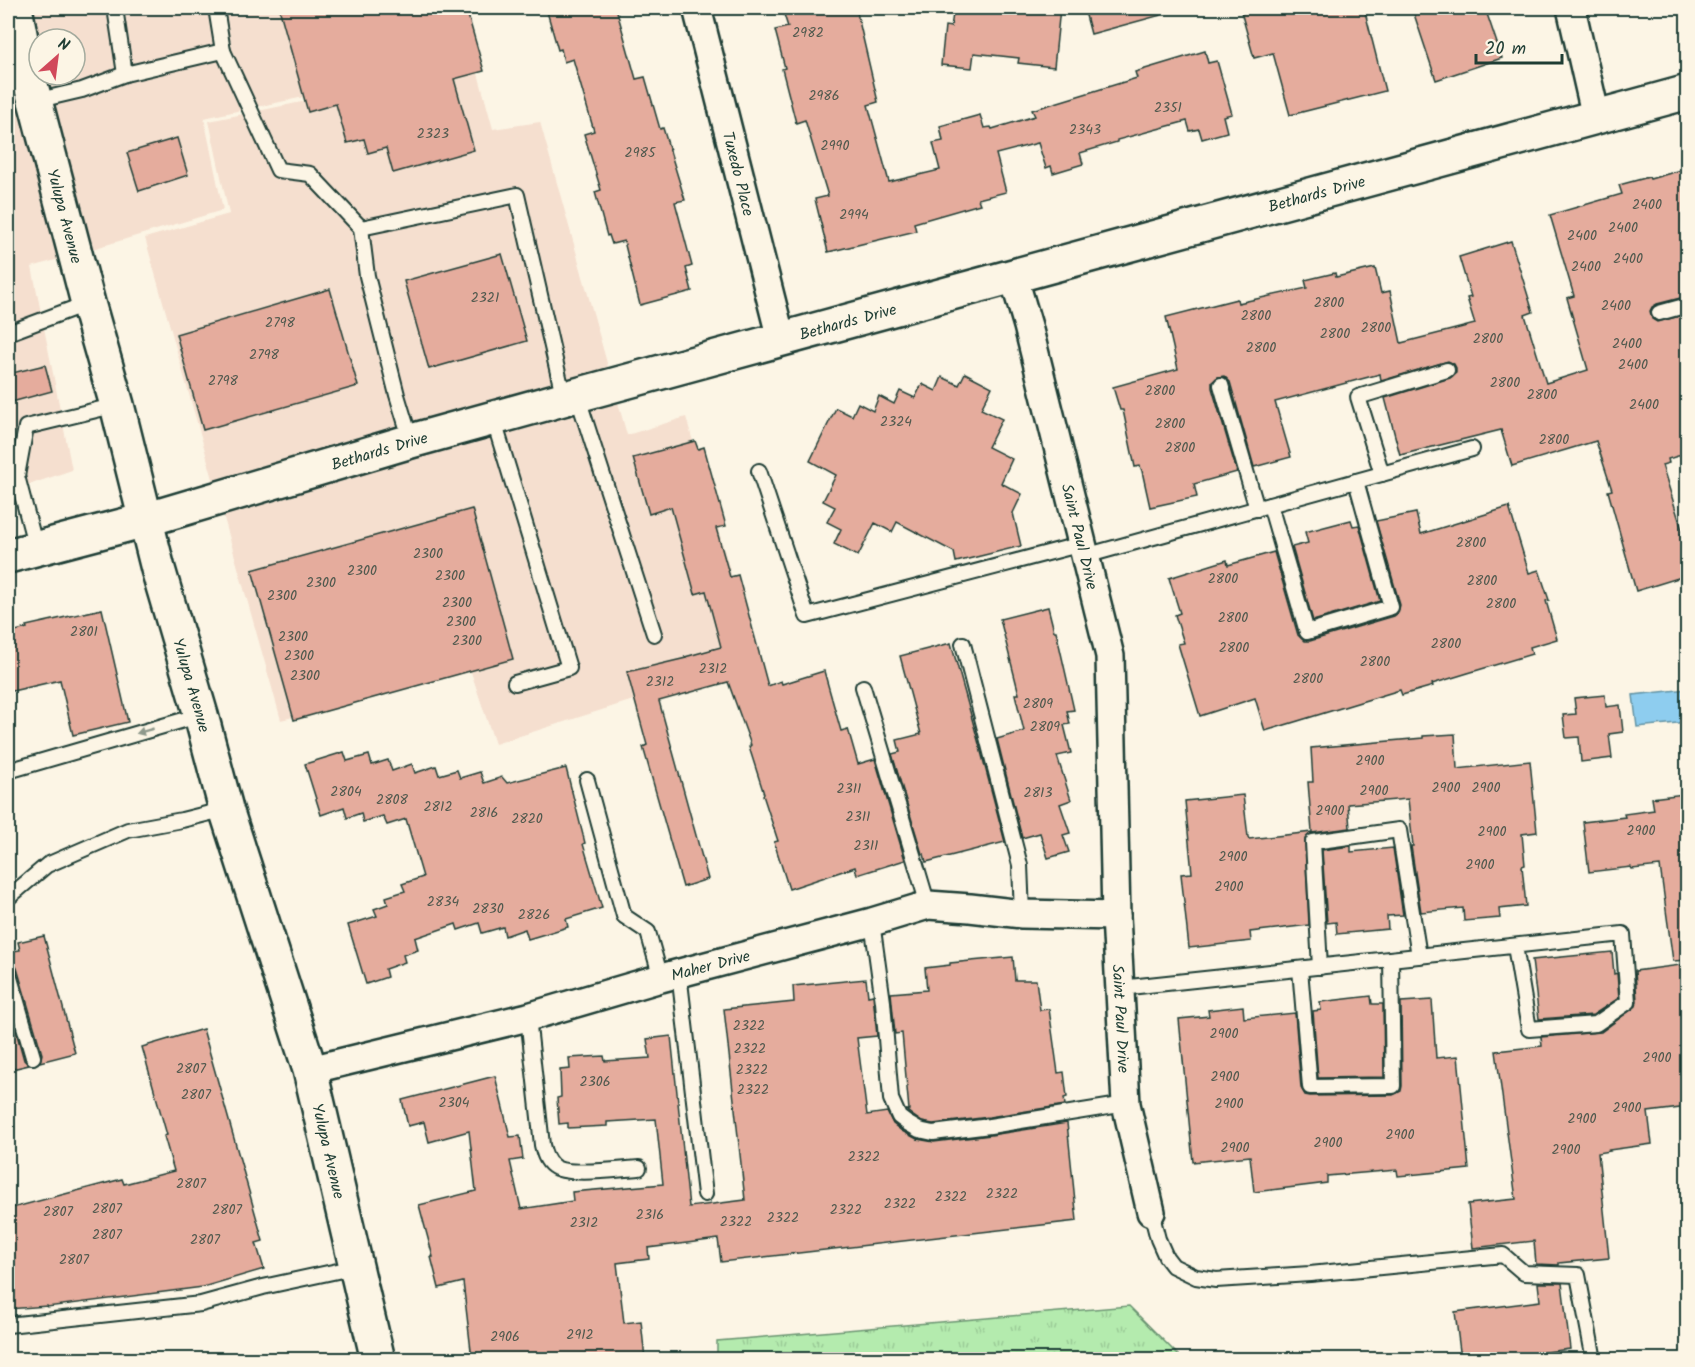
<svg xmlns="http://www.w3.org/2000/svg" width="1695" height="1367" font-family="Kalam,sans-serif">
  <defs>
    <pattern id="grass-tufts" width="24" height="20" patternUnits="userSpaceOnUse" patternTransform="scale(1.5)"><rect width="24" height="20" fill="#b4ebae"/><path d="M3 7l-1-3M5 7V3M7 7l1-3M15 17l-1-3M17 17v-4M19 17l1-3" fill="none" stroke="#9aca96"/></pattern>
  </defs>
  <rect width="100%" height="100%" fill="#fcf5e5"/>
  <filter id="ink" filterUnits="userSpaceOnUse"><feTurbulence type="fractalNoise" baseFrequency=".0167" numOctaves="2"/><feDisplacementMap in="SourceGraphic" scale="12" xChannelSelector="R" yChannelSelector="G"/><feConvolveMatrix kernelMatrix="1 2 1 2 8 2 1 2 1" color-interpolation-filters="sRGB"/></filter>
  <g filter="url(#ink)">
    <g fill="#f5dfcf" fill-rule="evenodd">
      <path d="M8 8H460L475 61 204 118 223 210 32 267 72 470 8 492ZM39 39H75V75H39Z"/>
      <path d="M476 66 493 129 540 122 627 435 686 417 756 661 495 744 471 672 281 720 145 238 229 214 209 121Z"/>
    </g>
    <path fill="url(#grass-tufts)" stroke="#6a9471" stroke-width="1.5" d="M1129 1306 1182 1359H717V1341Z"/>
    <path fill="#8ecdef" stroke="#6293a4" stroke-width="1.5" d="M1687 689V722L1637 727 1633 695Z"/>
    <g fill="#e5ac9d" stroke="#1f3d34" stroke-width="1.5">
      <path d="M279 8H466L484 71 454 79 474 150 393 173 386 148 368 153 364 139 347 143 336 104 308 112Z"/>
      <path d="M546 8H616L636 79 645 77 660 129 663 128 685 200 675 202 692 266 686 268 692 291 640 305 624 241 612 244 609 235 607 236 595 192 601 190 584 134 594 131 573 59 564 62 561 49 558 50Z"/>
      <path d="M782 8H856L878 102 868 105 889 182 940 170 933 143 943 141 940 126 980 115 984 128 991 127 992 129 1035 116 1032 110 1137 78 1135 72 1205 51 1208 63 1217 61 1232 114 1223 116 1227 132 1202 139 1199 129 1190 131 1187 121 1117 140V142L1080 153 1083 164 1053 173 1051 166 1046 168 1038 143 996 154 1006 192 978 199 980 204 914 223 916 231 828 252 815 199 828 196 805 120 796 123 782 69 785 68 775 30 788 27Z"/>
      <path d="M954 8H1060L1054 67 1018 63 1019 58 974 53 972 68 941 65 945 26 951 27Z"/>
      <path d="M1084 8H1160L1161 15 1091 34Z"/>
      <path d="M1240 8H1364L1385 91 1290 115 1273 53 1254 58Z"/>
      <path d="M1412 8H1485L1502 58 1436 80Z"/>
      <path d="M177 138 188 175 139 191 127 153Z"/>
      <path d="M1688 168V296L1657 304 1652 307 1650 311 1652 319 1657 322 1688 314V346L1682 348 1688 369V453L1668 459 1669 463 1662 465 1683 533 1681 534 1688 557V575L1636 591 1608 491 1612 490 1596 441 1512 466 1501 430 1400 455 1385 398 1450 378 1456 373V368L1454 364 1448 361 1381 381 1380 374 1275 402 1291 457 1254 467 1230 382 1224 376 1218 377 1212 382V388L1237 472 1194 484 1197 497 1150 507 1142 471 1140 466 1135 467 1123 410H1120L1113 387 1178 369 1166 317 1237 299 1238 303 1307 288 1305 280 1335 273 1336 277 1375 268 1381 293 1390 291 1401 343 1475 324 1467 298 1471 297 1459 257 1511 241 1533 312 1525 315 1546 383 1588 370 1567 298 1574 296 1550 215 1622 194 1619 185 1649 177 1650 179Z"/>
      <path d="M502 254 527 341 429 369 404 281Z"/>
      <path d="M330 289 358 386 203 430 176 334Z"/>
      <path d="M45 365 52 391 8 403V374Z"/>
      <path d="M965 373 992 387 981 409 1002 419 988 447 1012 459 1001 483 1022 494 1013 513 1021 546 956 562 954 552 897 522 892 532 875 523 858 556 834 544 841 529 827 522 835 507 823 501 836 475 810 461 836 408 852 416 858 403 873 411 879 396 894 404 900 391 915 398 922 384 936 391 942 377 959 385Z"/>
      <path d="M695 441 698 449 704 447 726 526 716 528 730 577 738 575 768 686 781 681 782 684 824 671 841 731 848 729 858 764 875 759 905 860 857 875 855 867 789 889 774 842 778 841 763 795 764 794 749 747 751 745 728 682 659 701 708 879 683 887 643 747 647 745 627 672 686 658 685 657 721 647 706 591 695 594 671 507 649 514 633 458Z"/>
      <path d="M1509 507 1529 573 1539 570 1549 600 1546 601 1557 639 1530 647 1532 654 1468 673 1432 684 1433 686 1402 695 1400 690 1265 731 1255 698 1200 716 1178 644 1184 643 1175 615 1180 613 1169 578 1227 560 1228 565 1274 552 1298 635 1304 641H1310L1394 616 1398 613 1400 605 1376 521 1416 513 1421 534Z"/>
      <path d="M472 509 513 659 294 720 252 570Z"/>
      <path d="M1351 520 1353 526 1359 525 1380 601 1313 621 1292 547 1308 543 1305 532Z"/>
      <path d="M1048 607 1054 631H1056L1074 710 1067 711 1070 724 1064 725 1071 753 1057 756 1071 800 1060 804 1070 833 1063 835 1069 852 1048 858 1040 833 1022 838 997 739 1024 731 1015 694H1019L1000 619Z"/>
      <path d="M102 609 128 722 73 735 60 680 8 692V633L27 628 26 626Z"/>
      <path d="M951 643 979 744 1005 842 926 862 924 854H922L892 754 900 752 897 740 921 734 900 656Z"/>
      <path d="M1605 695 1606 707 1620 705 1623 732 1609 734 1612 758 1581 762 1579 737 1566 738 1563 715 1576 714 1574 698Z"/>
      <path d="M1455 734 1457 769 1530 761 1537 832 1522 834 1525 865 1522 866 1526 906 1499 909 1500 918 1464 921 1463 908 1421 912 1411 846H1413L1408 799 1348 804 1350 828 1312 833 1305 839 1309 925 1250 932 1251 941 1189 948 1181 874 1192 873 1185 801 1243 795 1248 837 1249 839 1312 832 1308 782H1313L1311 748 1423 738V736Z"/>
      <path d="M344 752 347 761 369 755 372 765 388 760 392 771 412 764 415 773 436 766 439 775 457 770 460 778 480 772 484 783 502 777 507 783 566 768 585 843 583 844 602 908 566 919 568 927 528 939 525 929 505 936 503 927 482 933 479 923 458 930 456 924 415 938 418 950 403 955 405 962 385 969 387 977 366 984 348 925 377 916 374 909 388 904 386 897 405 891 402 884 423 877 406 819 387 825 383 816 363 822 361 813 347 818 344 807 321 815 305 764Z"/>
      <path d="M1684 794 1686 810 1688 809V960L1673 961 1660 866 1632 869 1631 867 1589 872 1583 822 1625 817 1624 814 1654 810 1652 798Z"/>
      <path d="M1351 846V852L1393 848 1403 915 1387 916 1388 929 1337 934 1336 922 1327 923 1322 850Z"/>
      <path d="M44 936 75 1053 40 1062 42 1054 17 968 14 964 8 962V952L20 950 18 942Z"/>
      <path d="M1612 952 1614 974 1617 973 1619 998 1593 1015 1539 1019 1532 960Z"/>
      <path d="M1013 957 1015 980H1036L1040 1010 1049 1009 1058 1073 1064 1072 1067 1097 1064 1098 1065 1105 989 1117 933 1124 922 1122 912 1115 906 1110H909L902 1033 895 1034 891 993 927 990 925 968 950 965V963Z"/>
      <path d="M1688 964V1107L1648 1112 1652 1144 1609 1150 1610 1151 1598 1153 1609 1258 1559 1263V1265L1536 1264 1534 1241 1473 1248 1468 1204 1516 1199 1496 1051 1542 1046 1541 1037 1601 1032 1636 1006 1637 1001 1635 971Z"/>
      <path d="M866 979 868 996 873 995 877 1036 857 1038 867 1115 887 1112 893 1124 902 1131 917 1139 934 1142 991 1135 1067 1123 1077 1221 721 1262 718 1239 648 1248 649 1259 617 1263 624 1323 641 1321 645 1359H472L463 1282 439 1288 431 1257H433L419 1205 476 1191 469 1131 429 1142 424 1122 408 1126 402 1100 495 1076 510 1137 520 1136 523 1159 510 1161 521 1209 573 1201 572 1192 663 1184 656 1119 607 1122V1126L568 1128V1123L559 1124 557 1098 561 1097 560 1070 570 1069 569 1058 604 1056 605 1061 650 1058 647 1039 671 1036 689 1207 745 1200 724 1009 794 1002 793 986Z"/>
      <path d="M1371 996 1372 1004H1383L1384 1077 1318 1078 1313 1011 1321 1010 1320 1002Z"/>
      <path d="M1432 1000 1436 1058 1458 1056 1469 1169 1398 1176 1397 1170 1327 1176V1183L1254 1192 1250 1156 1193 1162 1179 1019 1209 1016 1208 1010 1243 1006 1244 1018 1295 1013 1301 1088 1305 1095 1310 1096 1393 1095 1401 1091 1402 1086 1401 1002Z"/>
      <path d="M8 1002 24 1060 29 1065 8 1070Z"/>
      <path d="M203 1029 263 1241 256 1243 264 1269 203 1287 47 1307V1306L8 1309V1209L122 1179 124 1184 174 1171 164 1136 167 1135 142 1047Z"/>
      <path d="M1538 1283H1562L1570 1349 1491 1359H1461L1455 1312 1540 1301Z"/>
    </g>
    <g fill="none" stroke-linecap="round" stroke-linejoin="round">
      <defs>
        <g id="service">
          <path d="M115 8 125 74"/>
          <path d="M223 51 278 170 310 174 361 228 367 276 397 395 411 441"/>
          <path d="M8 73 27 70 8 89"/>
          <path d="M35 101 82 90 125 74 223 51 216 8"/>
          <path d="M361 228 517 195 564 399"/>
          <path d="M1659 313 1688 305"/>
          <path d="M8 333 88 303"/>
          <path d="M1221 385 1257 509"/>
          <path d="M577 395 654 634"/>
          <path d="M493 418 569 668 515 683"/>
          <path d="M759 471 807 616 1082 544"/>
          <path d="M1382 474 1358 397 1447 370"/>
          <path d="M17 476 26 427 117 405"/>
          <path d="M8 478 17 476 36 548"/>
          <path d="M1270 505 1307 632 1391 607 1356 481"/>
          <path d="M1085 556 1472 449"/>
          <path d="M963 644 1020 865 1022 914"/>
          <path d="M863 687 928 905"/>
          <path d="M8 771 201 715"/>
          <path d="M587 780 624 916 648 932 661 978"/>
          <path d="M8 898 47 865 128 830 182 820 226 809"/>
          <path d="M872 922 883 1002 891 1099 899 1117 907 1123 919 1130 933 1133 990 1126 1126 1104"/>
          <path d="M1320 967 1313 842 1399 830 1419 956"/>
          <path d="M1300 969 1310 1087 1393 1086 1391 959"/>
          <path d="M8 971 33 1057"/>
          <path d="M679 973 705 1194"/>
          <path d="M1120 988 1623 934 1628 1002 1596 1024 1529 1029 1515 946"/>
          <path d="M528 1017 542 1145C544 1153 546 1161 553 1166 566 1177 621 1169 639 1168"/>
          <path d="M1151 1212 1158 1239 1166 1257 1173 1266 1196 1277 1216 1280 1310 1274 1503 1255 1524 1273 1578 1275 1594 1360"/>
          <path d="M8 1325 201 1304 263 1287 356 1267"/>
        </g>
        <g id="minor">
          <path id="s1" d="M697 8 781 339"/>
          <path d="M1571 8 1596 117"/>
          <path id="s2" d="M1013 275 1028 326 1110 656 1116 916 1126 1104 1151 1212"/>
          <path id="s3" d="M310 1070 528 1017 661 978 872 922 928 905 970 908 1022 914 1116 916"/>
        </g>
        <g id="tertiary">
          <path id="s4" d="M15 8 27 70 88 303 117 405 158 569 201 715 226 809 310 1070 378 1360"/>
          <path id="s5" d="M8 556 145 520 411 441 577 395 1688 92"/>
        </g>
      </defs>
      <use href="#service" stroke="#1f3d34" stroke-width="18"/>
      <use href="#minor" stroke="#1f3d34" stroke-width="32"/>
      <use href="#tertiary" stroke="#1f3d34" stroke-width="38"/>
      <use href="#service" stroke="#fcf5e5" stroke-width="14"/>
      <use href="#minor" stroke="#fcf5e5" stroke-width="27"/>
      <use href="#tertiary" stroke="#fcf5e5" stroke-width="33"/>
    </g>
    <defs><path id="oneway-solid" d="M-6-.8H1V-3.2L6.5 0L1 3.2V.8H-6Z" transform="scale(1.5)"/></defs>
    <use fill="#8e998c" href="#oneway-solid" transform="translate(145 731) rotate(164)"/>
  </g>
  <g text-anchor="middle" stroke-width="4.5" stroke-linejoin="round" paint-order="stroke">
    <g font-size="14" fill="#50594e">
      <text x="808" y="37">2982</text>
      <text x="824" y="100">2986</text>
      <text x="1168" y="112">2351</text>
      <text x="1085" y="134">2343</text>
      <text x="433" y="138">2323</text>
      <text x="835" y="150">2990</text>
      <text x="640" y="157">2985</text>
      <text x="1647" y="209">2400</text>
      <text x="854" y="219">2994</text>
      <text x="1623" y="232">2400</text>
      <text x="1582" y="240">2400</text>
      <text x="1628" y="263">2400</text>
      <text x="1586" y="271">2400</text>
      <text x="485" y="302">2321</text>
      <text x="1329" y="307">2800</text>
      <text x="1616" y="310">2400</text>
      <text x="1256" y="320">2800</text>
      <text x="280" y="327">2798</text>
      <text x="1376" y="332">2800</text>
      <text x="1335" y="338">2800</text>
      <text x="1488" y="343">2800</text>
      <text x="1627" y="348">2400</text>
      <text x="1261" y="352">2800</text>
      <text x="264" y="359">2798</text>
      <text x="1633" y="369">2400</text>
      <text x="223" y="385">2798</text>
      <text x="1505" y="387">2800</text>
      <text x="1160" y="395">2800</text>
      <text x="1542" y="399">2800</text>
      <text x="1644" y="409">2400</text>
      <text x="896" y="426">2324</text>
      <text x="1170" y="428">2800</text>
      <text x="1554" y="444">2800</text>
      <text x="1180" y="452">2800</text>
      <text x="1471" y="547">2800</text>
      <text x="428" y="558">2300</text>
      <text x="362" y="575">2300</text>
      <text x="450" y="580">2300</text>
      <text x="1223" y="583">2800</text>
      <text x="1482" y="585">2800</text>
      <text x="321" y="587">2300</text>
      <text x="282" y="600">2300</text>
      <text x="457" y="607">2300</text>
      <text x="1501" y="608">2800</text>
      <text x="1233" y="622">2800</text>
      <text x="461" y="626">2300</text>
      <text x="84" y="636">2801</text>
      <text x="293" y="641">2300</text>
      <text x="467" y="645">2300</text>
      <text x="1446" y="648">2800</text>
      <text x="1234" y="652">2800</text>
      <text x="299" y="660">2300</text>
      <text x="1375" y="666">2800</text>
      <text x="713" y="673">2312</text>
      <text x="305" y="680">2300</text>
      <text x="1308" y="683">2800</text>
      <text x="660" y="686">2312</text>
      <text x="1038" y="708">2809</text>
      <text x="1045" y="731">2809</text>
      <text x="1370" y="765">2900</text>
      <text x="1446" y="792">2900</text>
      <text x="1486" y="792">2900</text>
      <text x="849" y="793">2311</text>
      <text x="1374" y="795">2900</text>
      <text x="346" y="796">2804</text>
      <text x="1038" y="797">2813</text>
      <text x="392" y="804">2808</text>
      <text x="438" y="811">2812</text>
      <text x="1330" y="815">2900</text>
      <text x="484" y="817">2816</text>
      <text x="858" y="821">2311</text>
      <text x="527" y="823">2820</text>
      <text x="1641" y="835">2900</text>
      <text x="1492" y="836">2900</text>
      <text x="866" y="850">2311</text>
      <text x="1233" y="861">2900</text>
      <text x="1480" y="869">2900</text>
      <text x="1229" y="891">2900</text>
      <text x="443" y="906">2834</text>
      <text x="488" y="913">2830</text>
      <text x="534" y="919">2826</text>
      <text x="749" y="1030">2322</text>
      <text x="1224" y="1038">2900</text>
      <text x="750" y="1053">2322</text>
      <text x="1657" y="1062">2900</text>
      <text x="191" y="1073">2807</text>
      <text x="752" y="1074">2322</text>
      <text x="1225" y="1081">2900</text>
      <text x="595" y="1086">2306</text>
      <text x="753" y="1094">2322</text>
      <text x="196" y="1099">2807</text>
      <text x="454" y="1107">2304</text>
      <text x="1229" y="1108">2900</text>
      <text x="1627" y="1112">2900</text>
      <text x="1582" y="1123">2900</text>
      <text x="1400" y="1139">2900</text>
      <text x="1328" y="1147">2900</text>
      <text x="1235" y="1152">2900</text>
      <text x="1566" y="1154">2900</text>
      <text x="864" y="1161">2322</text>
      <text x="191" y="1188">2807</text>
      <text x="1002" y="1198">2322</text>
      <text x="951" y="1201">2322</text>
      <text x="900" y="1208">2322</text>
      <text x="107" y="1213">2807</text>
      <text x="227" y="1214">2807</text>
      <text x="846" y="1214">2322</text>
      <text x="58" y="1216">2807</text>
      <text x="650" y="1219">2316</text>
      <text x="783" y="1222">2322</text>
      <text x="736" y="1226">2322</text>
      <text x="584" y="1227">2312</text>
      <text x="107" y="1239">2807</text>
      <text x="205" y="1244">2807</text>
      <text x="74" y="1264">2807</text>
      <text x="580" y="1339">2912</text>
      <text x="505" y="1341">2906</text>
    </g>
    <g font-size="16" fill="#1f3d34" stroke="#fcf5e5">
      <text dy="6" stroke="none"><textPath href="#s1" startOffset="171">Tuxedo Place</textPath></text>
      <text dy="6" stroke="none"><textPath href="#s5" startOffset="1358">Bethards Drive</textPath></text>
      <text dy="6" stroke="none"><textPath href="#s4" startOffset="214">Yulupa Avenue</textPath></text>
      <text dy="6" stroke="none"><textPath href="#s5" startOffset="872">Bethards Drive</textPath></text>
      <text dy="6" stroke="none"><textPath href="#s5" startOffset="386">Bethards Drive</textPath></text>
      <text dy="6" stroke="none"><textPath href="#s2" startOffset="270">Saint Paul Drive</textPath></text>
      <text dy="6" stroke="none"><textPath href="#s4" startOffset="700">Yulupa Avenue</textPath></text>
      <text dy="6" stroke="none"><textPath href="#s3" startOffset="414">Maher Drive</textPath></text>
      <text dy="6" stroke="none"><textPath href="#s2" startOffset="756">Saint Paul Drive</textPath></text>
      <text dy="6" stroke="none"><textPath href="#s4" startOffset="1186">Yulupa Avenue</textPath></text>
    </g>
  </g>
  <rect width="1695" height="1367" fill="none" stroke="#fcf5e5" stroke-width="30"/>
  <rect x="15" y="15" width="1665" height="1337" fill="none" stroke="#1f3d34" stroke-width="2" filter="url(#ink)"/>
  <g transform="translate(57 57) rotate(28)"><circle r="28" fill="#fcf5e5" stroke="#a4ab9e" stroke-width="1.5"/>
  <path d="M0-4.5L10 22L0 15L-10 22Z" fill="#d1495b"/>
  <text y="-9" font-size="16" font-weight="bold" text-anchor="middle" fill="#1f3d34">N</text>
  </g>
  <path d="M1476 54v9h86v-9" fill="none" stroke="#1f3d34" stroke-width="3"/>
  <text x="1485" y="54" font-size="18" fill="#1f3d34" stroke="#fcf5e5" stroke-width="4.5" paint-order="stroke">20 m</text>
</svg>
